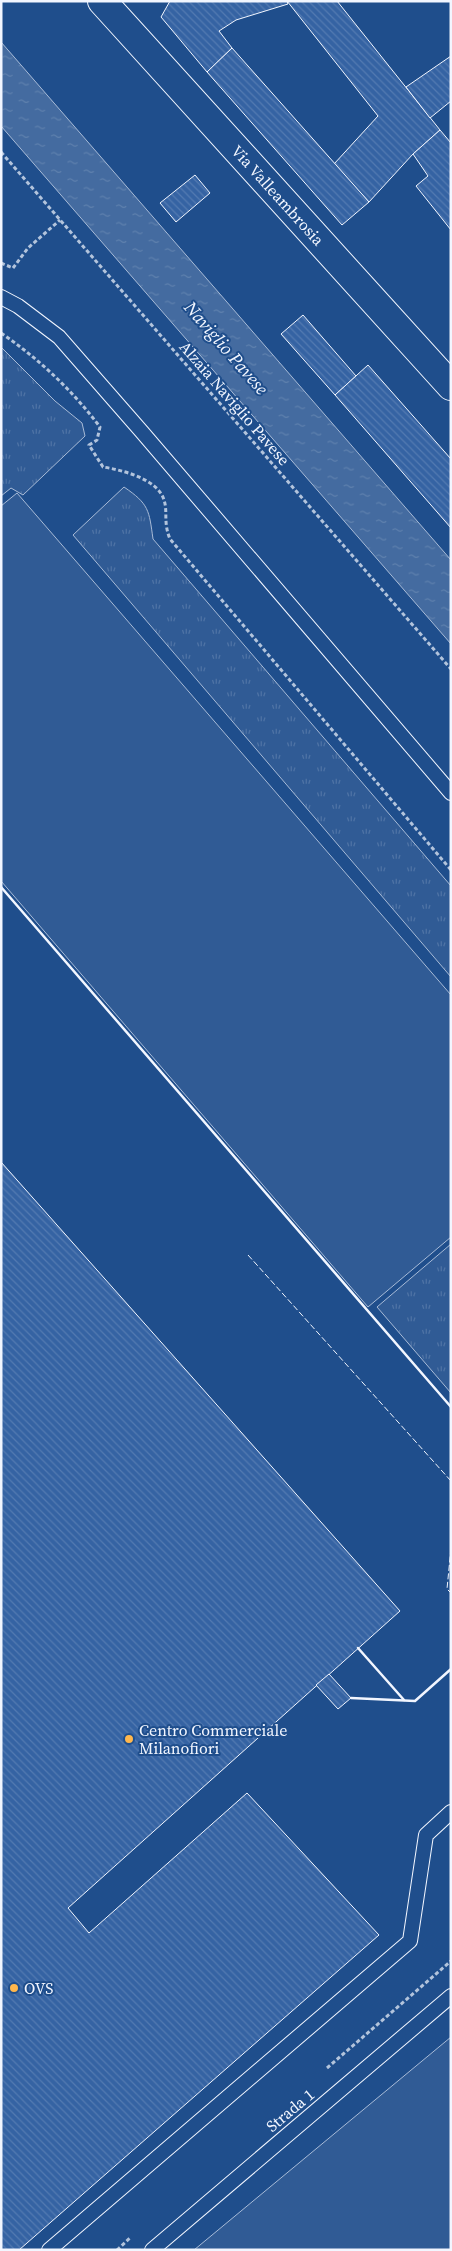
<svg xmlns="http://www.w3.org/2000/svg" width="452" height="2251" font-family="'Source Serif 4',serif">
  <defs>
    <pattern id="grass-tufts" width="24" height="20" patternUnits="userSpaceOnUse" patternTransform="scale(1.25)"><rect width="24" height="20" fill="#305b95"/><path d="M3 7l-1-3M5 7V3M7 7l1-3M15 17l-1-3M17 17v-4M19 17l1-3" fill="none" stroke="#4e73a5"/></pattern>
    <pattern id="water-ripples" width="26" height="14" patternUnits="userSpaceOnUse" patternTransform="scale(1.25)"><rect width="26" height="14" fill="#446ba0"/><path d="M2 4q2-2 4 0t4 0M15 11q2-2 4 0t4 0" fill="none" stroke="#5f81ae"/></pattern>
    <pattern id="building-back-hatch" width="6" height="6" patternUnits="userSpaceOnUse" patternTransform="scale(1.25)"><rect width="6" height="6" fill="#3563a3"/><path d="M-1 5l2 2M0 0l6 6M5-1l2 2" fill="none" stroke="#537ab1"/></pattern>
  </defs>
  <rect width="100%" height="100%" fill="#1f4e8c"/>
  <g fill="url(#grass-tufts)" stroke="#a8bbd7">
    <path d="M1 347 55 401 82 423 85 436 23 495 11 488 1 496Z"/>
    <path d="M124 487C149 504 149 510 153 539L451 886V977L73 535Z"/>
    <path d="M451 1244V1393L377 1307Z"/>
  </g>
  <g fill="#305b95" stroke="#a8bbd7">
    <path d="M17 493 451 995V1237L368 1307 1 881V506Z"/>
    <path d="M451 2037V2250H194Z"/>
  </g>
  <path fill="url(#water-ripples)" stroke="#a8bbd7" d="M1 42 451 560V644L1 126Z"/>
  <g fill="url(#building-back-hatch)" stroke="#f2f6ff">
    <path d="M170 1H287L288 4 236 20 219 31 232 48 207 72 161 17Z"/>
    <path d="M287 1H337L440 130 413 154 369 202 334 164 378 116Z"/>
    <path d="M232 48 369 202 342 225 207 72Z"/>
    <path d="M451 56V101L430 118 406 87Z"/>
    <path d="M440 130 451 143V230L416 186 428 176 413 154Z"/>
    <path d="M195 175 210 193 176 222 160 203Z"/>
    <path d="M303 315 356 376 335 395 281 334Z"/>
    <path d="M368 365 451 459V528L335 395Z"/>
    <path d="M1 1162 400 1611 68 1908 89 1933 247 1793 379 1935 19 2250H1Z"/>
    <path d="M329 1674 351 1698 338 1709 316 1685Z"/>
  </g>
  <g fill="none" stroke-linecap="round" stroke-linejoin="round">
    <defs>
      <g id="service">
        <path d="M1 297 18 306 59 337 142 432 451 793"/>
        <path d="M49 2250 410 1941 426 1835 451 1812"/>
        <path d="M152 2250 451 1996"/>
      </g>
      <g id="primary">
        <path id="s1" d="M102 1 451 386"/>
      </g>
    </defs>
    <use href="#service" stroke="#f2f6ff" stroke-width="16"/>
    <use href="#primary" stroke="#f2f6ff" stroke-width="30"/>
    <g stroke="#b3c4dc" stroke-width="3" stroke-dasharray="4 2.5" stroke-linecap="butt">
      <path d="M1 152 451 669"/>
      <path d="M1 263 13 268 28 248 60 220"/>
      <path d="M1 333C39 359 72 390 100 427L97 440 89 445 103 467C122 470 158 479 164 500 168 512 163 522 170 539L451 870"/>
      <path d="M327 2068 451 1961"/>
      <path d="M117 2250 131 2237"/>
    </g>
    <use href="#service" stroke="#1f4e8c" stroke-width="14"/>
    <use href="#primary" stroke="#1f4e8c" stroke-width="28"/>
    <g stroke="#f2f6ff" stroke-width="1" stroke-dasharray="6 2.5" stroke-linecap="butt">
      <path d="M248 1255 451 1481"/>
      <path d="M451 1548 447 1589 451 1593"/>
    </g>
    <g stroke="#f2f6ff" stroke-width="2.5">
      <path d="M1 887 451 1407"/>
      <path d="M358 1648 404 1700"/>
      <path d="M351 1698 415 1701 451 1669"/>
    </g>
  </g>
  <g fill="#ffb74d" stroke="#1f4e8c" stroke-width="2">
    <circle cx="129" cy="1739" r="5"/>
    <circle cx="14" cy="1988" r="5"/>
  </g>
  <g text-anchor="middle" stroke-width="4" stroke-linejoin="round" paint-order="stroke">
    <g font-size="16" fill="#f2f6ff" stroke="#1f4e8c">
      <text dy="6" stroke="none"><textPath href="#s1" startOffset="262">Via Valleambrosia</textPath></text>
      <text transform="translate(235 403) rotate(49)" y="6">Alzaia Naviglio Pavese</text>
      <text transform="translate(290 2110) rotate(-40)" y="6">Strada 1</text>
    </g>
    <g font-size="16" fill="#f2f6ff" stroke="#1f4e8c" text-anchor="start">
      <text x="139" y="1736">Centro Commerciale<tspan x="139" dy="18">Milanofiori</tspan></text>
      <text x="24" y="1994">OVS</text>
    </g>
    <g font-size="18" font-style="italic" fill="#f2f6ff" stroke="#1f4e8c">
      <text transform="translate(226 348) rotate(49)" y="6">Naviglio Pavese</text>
    </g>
  </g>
  <rect width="452" height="2251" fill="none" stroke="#f2f6ff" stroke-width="5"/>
</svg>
